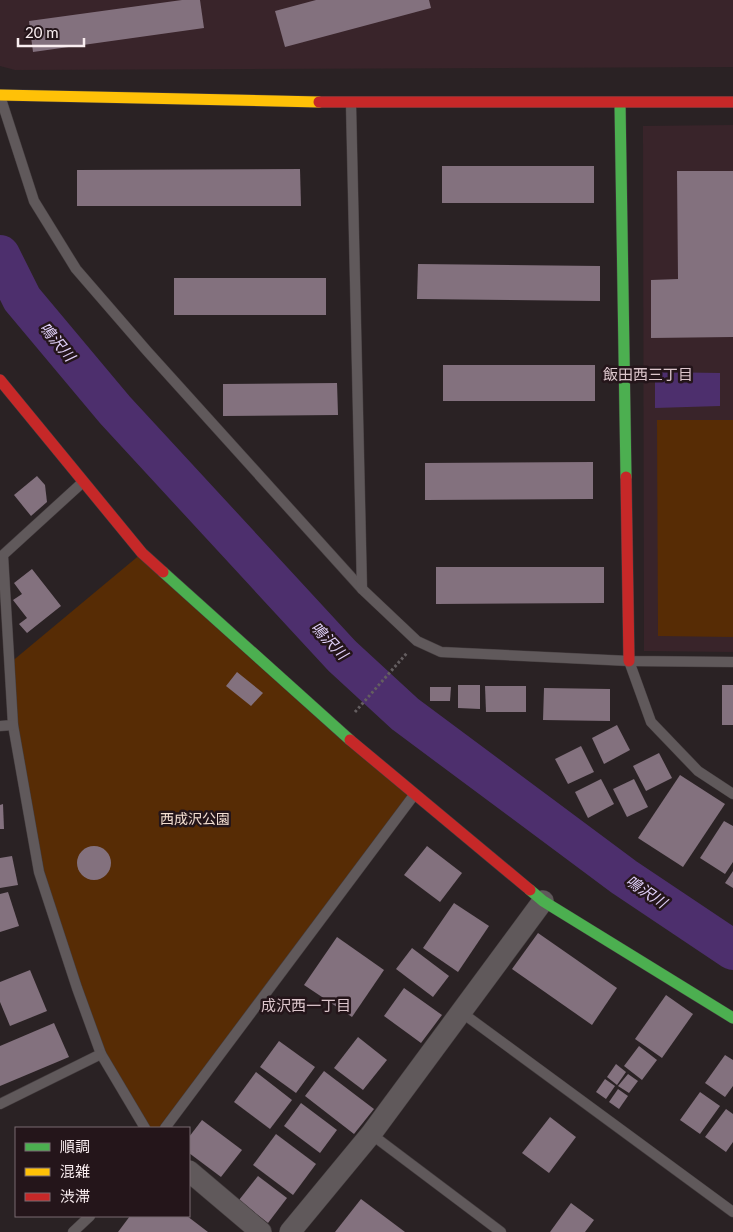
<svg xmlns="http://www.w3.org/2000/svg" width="733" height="1232" font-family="Lato,'Noto Sans JP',sans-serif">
  <rect width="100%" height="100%" fill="#2a2224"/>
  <g fill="#39242a">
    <path d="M0 0H733V67L15 70 0 66Z"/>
    <path d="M733 125V652L644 651 643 126Z"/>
  </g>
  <g fill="#572c05">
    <path d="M657 420H733V637L658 636Z"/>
    <path d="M142 553 415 794 165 1128H145L101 1054 39 872 13 725 10 663Z"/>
  </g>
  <path fill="#4d2f6d" d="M655 372 720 373V406L655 408Z"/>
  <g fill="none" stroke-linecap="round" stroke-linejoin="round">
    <path stroke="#4d2f6d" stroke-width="40" d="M0 255 22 299 115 410 342 656 405 714 624 877 733 950"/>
  </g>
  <g fill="#83717e">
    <path d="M182 0H200L204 28 33 52 29 21Z"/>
    <path d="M316 0H429L431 8 285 47 275 11Z"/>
    <rect x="442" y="166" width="152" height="37"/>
    <path d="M300 169 301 206H77V170Z"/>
    <path d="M677 171H733V337L651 338V280L678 279Z"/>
    <path d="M418 264 600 266V301L417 299Z"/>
    <rect x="174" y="278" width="152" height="37"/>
    <rect x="443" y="365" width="152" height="36"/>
    <path d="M337 383 338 415 223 416V384Z"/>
    <path d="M593 462V499L425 500V463Z"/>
    <path d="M37 476 45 485 47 502 31 516 14 495Z"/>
    <path d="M436 567H604V603L436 604Z"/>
    <path d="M32 569 61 606 27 633 19 624 27 618 13 600 22 594 14 583Z"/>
    <path d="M237 672 263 693 251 706 226 686Z"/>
    <path d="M458 685H480V709L458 708Z"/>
    <rect x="722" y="685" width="11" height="40"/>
    <path d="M485 686H526V712H486Z"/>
    <path d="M430 687H451L450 701H430Z"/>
    <path d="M544 688 610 689V721L543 720Z"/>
    <path d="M617 725 630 750 604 764 592 738Z"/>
    <path d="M581 746 594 772 568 784 555 759Z"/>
    <path d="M659 753 672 778 646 791 633 766Z"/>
    <path d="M680 775 725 804 683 867 638 838Z"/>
    <path d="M601 779 614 804 588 818 575 792Z"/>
    <path d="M634 779 648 807 627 817 613 789Z"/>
    <path d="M3 804 4 829H0V805Z"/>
    <path d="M724 821 733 826V862L725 874 700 858Z"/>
    <path d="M427 846 462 873 440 902 404 875Z"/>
    <circle cx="94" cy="863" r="17"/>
    <path d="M12 856 18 885 0 888V858Z"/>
    <path d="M733 871V888L725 883Z"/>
    <path d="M8 892 19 926 0 932V894Z"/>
    <path d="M454 903 489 926 458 972 423 948Z"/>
    <path d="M538 933 617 988 592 1025 512 969Z"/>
    <path d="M337 937 384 970 352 1017 304 985Z"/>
    <path d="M412 948 449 976 433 997 396 969Z"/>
    <path d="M30 970 47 1011 10 1026 0 1002V982Z"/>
    <path d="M404 988 442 1015 421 1043 384 1016Z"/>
    <path d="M666 995 693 1014 662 1058 635 1039Z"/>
    <path d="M54 1023 69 1057 0 1086V1046Z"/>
    <path d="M358 1037 387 1060 363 1090 334 1068Z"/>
    <path d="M279 1041 315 1067 296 1093 260 1067Z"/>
    <path d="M639 1046 657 1060 642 1080 624 1066Z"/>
    <path d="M725 1055 733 1060V1086L725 1097 705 1083Z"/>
    <path d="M616 1064 626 1072 617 1085 607 1077Z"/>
    <path d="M324 1071 374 1109 354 1134 305 1096Z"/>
    <path d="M256 1072 292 1100 270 1129 234 1102Z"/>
    <path d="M628 1074 638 1081 629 1093 618 1086Z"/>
    <path d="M605 1079 615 1086 606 1099 596 1092Z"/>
    <path d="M618 1089 628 1096 619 1109 609 1102Z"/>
    <path d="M700 1092 720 1106 700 1134 680 1120Z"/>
    <path d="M301 1103 337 1130 320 1153 284 1126Z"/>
    <path d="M726 1109 733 1114V1142L726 1152 705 1137Z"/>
    <path d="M550 1117 576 1137 549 1173 522 1153Z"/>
    <path d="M202 1120 242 1150 221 1177 189 1153V1137Z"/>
    <path d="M276 1134 316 1164 293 1195 253 1165Z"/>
    <path d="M258 1176 287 1198 268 1223 239 1200Z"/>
    <path d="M361 1199 405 1232H335Z"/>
    <path d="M571 1203 594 1220 585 1232H550Z"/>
    <path d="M130 1216H187L208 1232H118Z"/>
  </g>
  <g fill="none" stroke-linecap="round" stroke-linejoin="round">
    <defs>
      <g id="lane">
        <path d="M0 96 34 201 76 269 147 351 362 589 417 641 441 652 629 661 733 662"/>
        <path d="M351 104 362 589"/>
        <path d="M83 482 3 555 13 725 39 872 77 988 101 1054 145 1128"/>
        <path d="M629 661 651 722 698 771 733 794"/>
        <path d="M0 726 13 725"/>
        <path d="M461 1012 733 1212"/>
        <path d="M0 1104 101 1054"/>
        <path d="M165 1128 414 795"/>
        <path d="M371 1134 501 1232"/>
        <path d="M73 1232 90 1216"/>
      </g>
      <g id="street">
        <path d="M189 1171 261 1232"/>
        <path d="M290 1232 371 1134 543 901"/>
      </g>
      <g id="fast">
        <path d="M620 103 626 477"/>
        <path d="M163 572 350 740"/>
        <path d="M530 890 543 901 733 1018"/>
      </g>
      <path id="slow" d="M0 95 319 102"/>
      <g id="jam">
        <path d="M319 102H733"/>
        <path d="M0 380 142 553 163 572"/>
        <path d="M626 477 629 661"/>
        <path d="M350 740 530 890"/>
      </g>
    </defs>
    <use href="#lane" stroke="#443d3f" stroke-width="11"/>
    <use href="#street" stroke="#443d3f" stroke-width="22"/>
    <use href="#fast" stroke="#443d3f" stroke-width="12"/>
    <use href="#slow" stroke="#443d3f" stroke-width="12"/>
    <use href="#jam" stroke="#443d3f" stroke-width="12"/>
    <path stroke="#645e60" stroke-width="3" stroke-dasharray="2.5 2.5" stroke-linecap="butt" d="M355 712 407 653"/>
    <use href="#lane" stroke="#60595b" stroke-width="10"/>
    <use href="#street" stroke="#60595b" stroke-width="21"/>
    <use href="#fast" stroke="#4caf50" stroke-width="11"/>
    <use href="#slow" stroke="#ffc107" stroke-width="11"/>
    <use href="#jam" stroke="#c62828" stroke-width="11"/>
  </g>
  <g text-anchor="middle" stroke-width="5" stroke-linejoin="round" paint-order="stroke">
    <g font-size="14" fill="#f3ded1" stroke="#24151a">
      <text x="195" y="824">西成沢公園</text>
    </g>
    <g font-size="15" font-style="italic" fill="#e1d1fa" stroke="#24151a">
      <text transform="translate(57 342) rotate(50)" y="5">鳴沢川</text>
      <text transform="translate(329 641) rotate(46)" y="5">鳴沢川</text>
      <text transform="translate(646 892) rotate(34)" y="5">鳴沢川</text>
    </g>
    <g font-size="15" fill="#dcc6cc" stroke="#24151a">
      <text x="648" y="380">飯田西三丁目</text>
      <text x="306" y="1011">成沢西一丁目</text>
    </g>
  </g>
  <rect x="15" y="1127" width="175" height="90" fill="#24151a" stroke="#796b70"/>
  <rect x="25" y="1143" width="25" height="8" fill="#4caf50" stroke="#796b70"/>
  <text x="60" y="1152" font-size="15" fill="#f9edf0">順調</text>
  <rect x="25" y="1168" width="25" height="8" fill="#ffc107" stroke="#796b70"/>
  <text x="60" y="1177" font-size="15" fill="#f9edf0">混雑</text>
  <rect x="25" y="1193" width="25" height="8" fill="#c62828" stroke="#796b70"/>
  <text x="60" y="1202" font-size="15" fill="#f9edf0">渋滞</text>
  <path d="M18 38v8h66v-8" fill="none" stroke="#f9edf0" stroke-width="2.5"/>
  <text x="25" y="38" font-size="15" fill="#f9edf0" stroke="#24151a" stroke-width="4" paint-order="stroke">20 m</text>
</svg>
